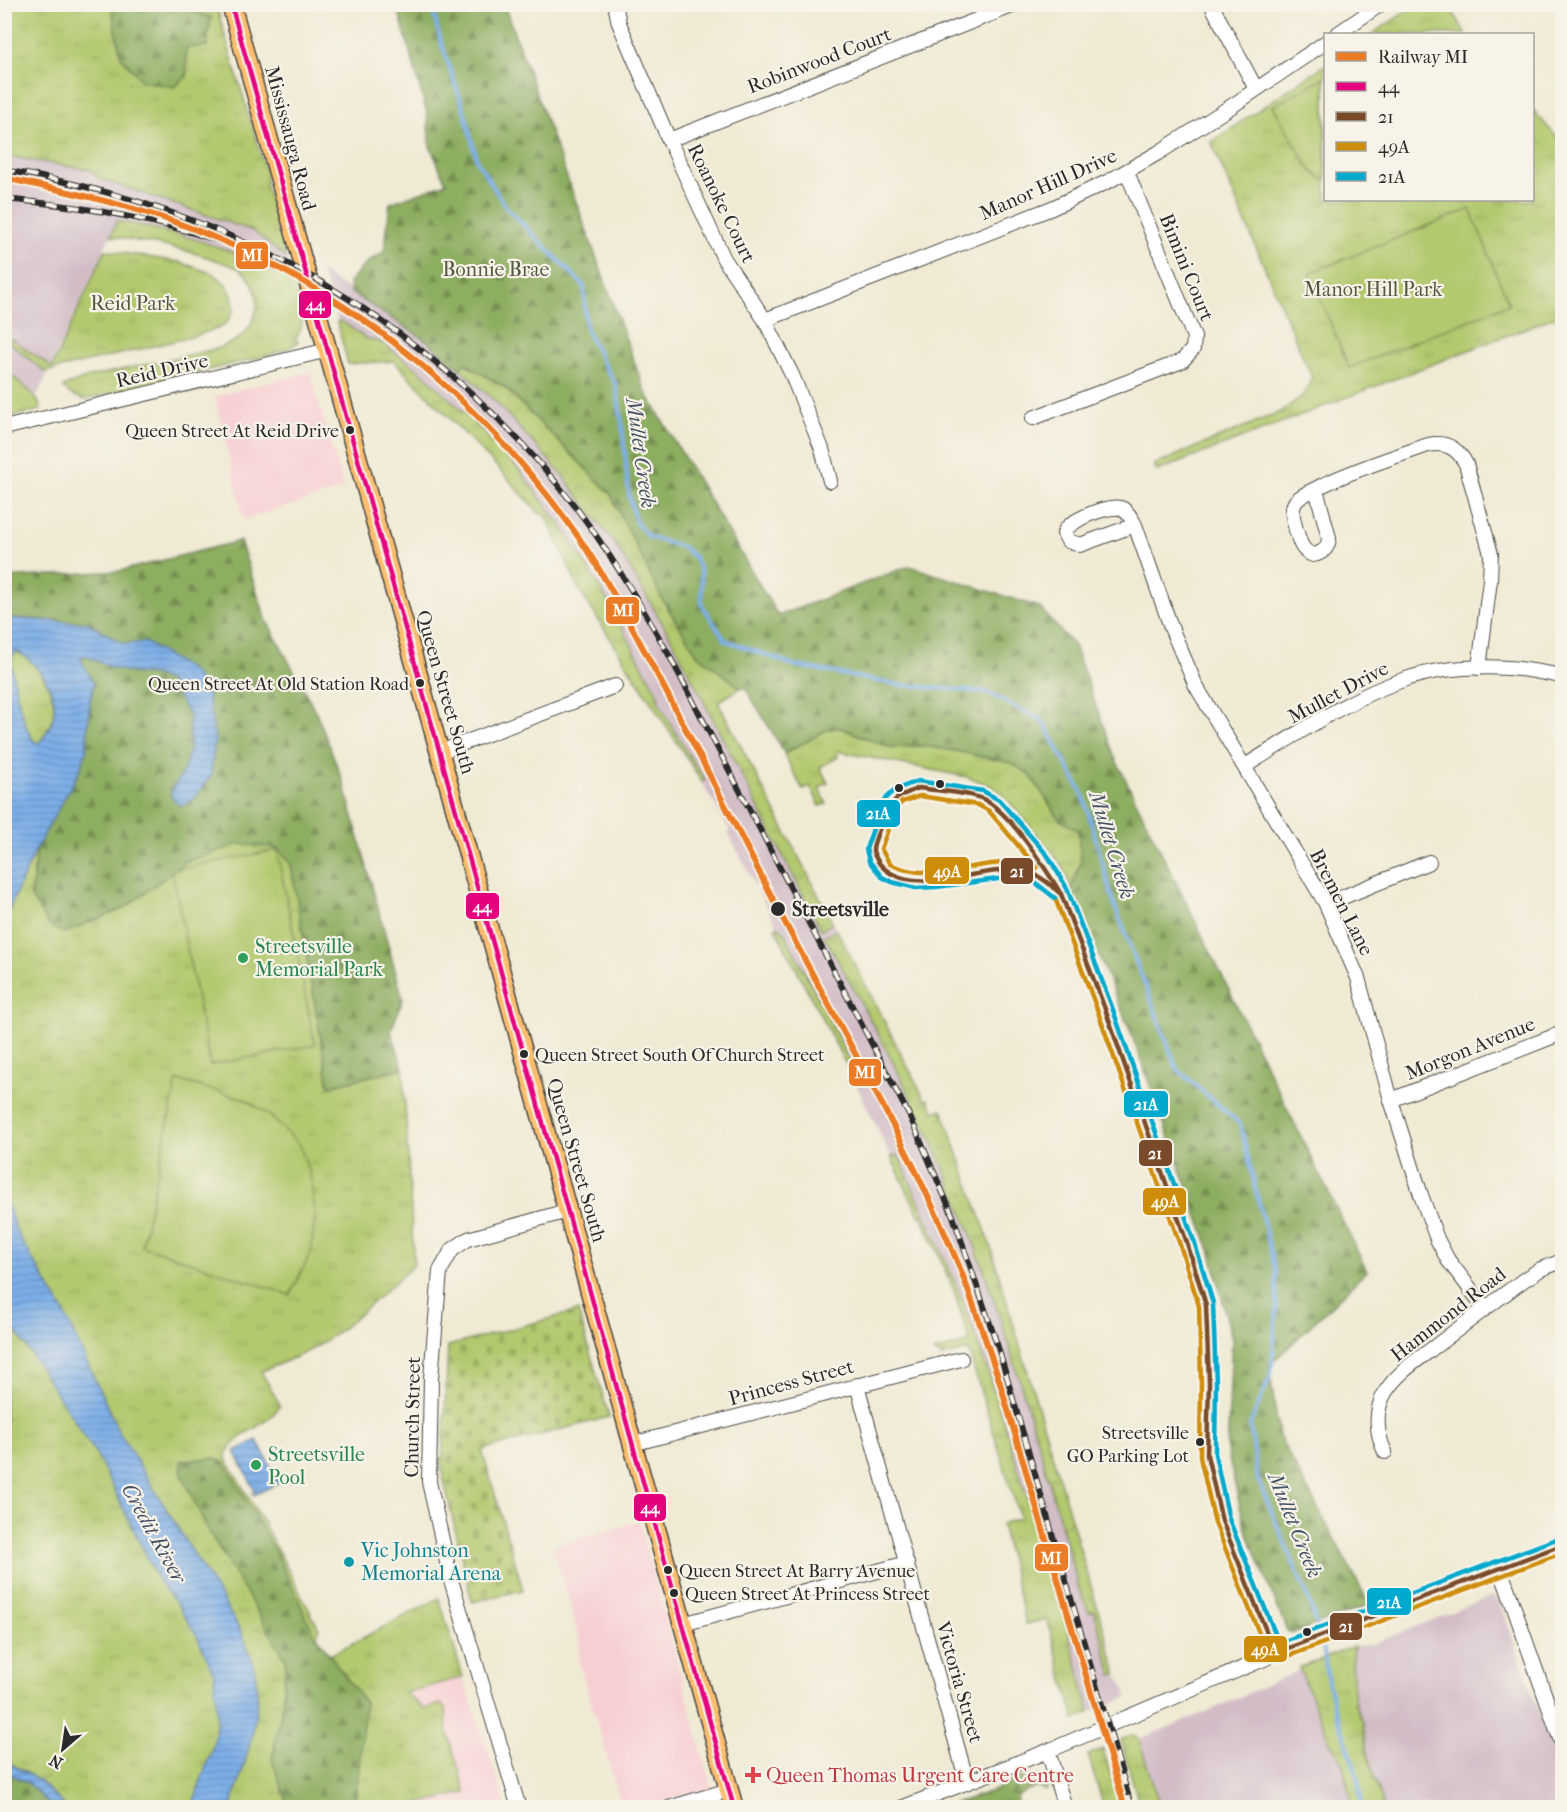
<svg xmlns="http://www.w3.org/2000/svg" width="1567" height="1812" font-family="'IM FELL French Canon',serif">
  <defs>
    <pattern id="grass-tufts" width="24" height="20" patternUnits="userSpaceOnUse" patternTransform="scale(1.5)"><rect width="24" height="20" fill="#b2c96e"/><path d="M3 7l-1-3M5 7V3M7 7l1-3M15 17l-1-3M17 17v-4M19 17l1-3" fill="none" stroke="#99ad5f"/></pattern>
    <pattern id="forest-firs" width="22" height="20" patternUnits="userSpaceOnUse" patternTransform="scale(1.5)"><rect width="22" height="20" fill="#8dad61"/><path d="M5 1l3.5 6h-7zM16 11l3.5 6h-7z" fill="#738d50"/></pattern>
    <pattern id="cemetery-stones" width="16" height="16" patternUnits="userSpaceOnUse" patternTransform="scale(1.5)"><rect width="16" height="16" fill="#b2c96e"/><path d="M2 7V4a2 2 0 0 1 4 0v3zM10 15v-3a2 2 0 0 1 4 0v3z" fill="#99ad5f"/></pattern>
    <pattern id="water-rules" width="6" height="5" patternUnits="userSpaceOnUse" patternTransform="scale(1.5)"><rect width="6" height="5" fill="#7caee8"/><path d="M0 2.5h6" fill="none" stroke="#668ebc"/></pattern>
  </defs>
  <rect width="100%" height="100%" fill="#f7f3e8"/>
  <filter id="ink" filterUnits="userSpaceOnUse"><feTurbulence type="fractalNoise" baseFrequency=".0167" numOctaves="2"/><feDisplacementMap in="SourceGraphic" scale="12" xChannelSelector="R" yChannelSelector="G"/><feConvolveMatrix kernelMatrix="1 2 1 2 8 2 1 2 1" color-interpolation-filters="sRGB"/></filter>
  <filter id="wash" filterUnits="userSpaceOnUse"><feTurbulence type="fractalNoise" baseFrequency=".008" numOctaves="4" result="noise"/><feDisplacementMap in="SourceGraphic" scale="24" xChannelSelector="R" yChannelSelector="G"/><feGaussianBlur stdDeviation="1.35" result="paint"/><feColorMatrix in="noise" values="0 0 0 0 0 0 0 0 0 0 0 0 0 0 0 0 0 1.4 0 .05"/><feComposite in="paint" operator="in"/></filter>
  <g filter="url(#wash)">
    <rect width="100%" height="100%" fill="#f0ead4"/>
    <g fill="#f7cfd3">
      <path d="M310 372 344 489 244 520 215 396Z"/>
      <path d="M639 1521 712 1788 645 1807H622L580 1665 579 1636 553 1547Z"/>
      <path d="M463 1677 506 1807 355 1808 365 1703Z"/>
    </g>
    <g fill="#d2bdc7">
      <path d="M4 156 91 170 98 178 253 231 286 258 292 280 243 256 205 242 155 228 117 221 30 412 5 418Z"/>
      <path d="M321 272 426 340 460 368 464 363 505 387 662 599 697 654 741 688 718 702 925 1100 928 1099 934 1112 942 1109 988 1238 1117 1673 1128 1697 1090 1712 1075 1720 1047 1619 1026 1624 1001 1524 1020 1518 973 1367 970 1343 953 1288 922 1217H920L851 1074 775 928 777 926 728 833 730 831 716 806 578 588 547 517 539 513 497 467 394 361 348 364 334 306Z"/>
      <path d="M1492 1596 1499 1601 1501 1606 1562 1776V1807H1160L1139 1739 1206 1712 1354 1646 1370 1645Z"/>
    </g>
    <g fill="url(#grass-tufts)" stroke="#6e7a4c" stroke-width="1.5">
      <path d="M1417 4 1449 5 1466 34H1372Z"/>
      <path d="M4 5H111L113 11 187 76 186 48 211 17 184 8 183 5H216L266 173V187L286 258 253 231 98 178 91 170 5 156Z"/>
      <path d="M1325 65 1326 200H1532L1533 110 1562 143V314L1157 471 1154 465 1282 411 1303 395 1312 378 1211 142Z"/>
      <path d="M117 221C159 229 202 239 242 256 259 263 275 272 292 280L296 284 299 295 297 296C303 311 306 326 295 339L298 342 291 347 270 355 84 400 71 394 63 388 65 386 89 377 219 348C238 341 251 333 256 311 260 296 253 280 241 270 236 267 229 265 224 263 188 249 149 243 111 236Z"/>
      <path d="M105 250 179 262 214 274 227 285 233 298 234 310 228 321 219 328 191 337 45 372 8 341 10 338 52 367Z"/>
      <path d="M341 321 366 338 382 343 419 370 472 420 519 470 566 532 609 603 659 696 658 701C673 728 687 755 705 779L702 782 578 588 547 517 539 513 497 467 394 361 348 364 337 322Z"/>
      <path d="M464 363 504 387 610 493 662 599 697 654 741 688 718 702 833 923 821 930 673 641 616 545 563 476 497 403 460 369Z"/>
      <path d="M4 370C16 380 39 394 41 410L5 418Z"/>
      <path d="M16 651C27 656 37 667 43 677 60 703 57 719 39 743L35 742C21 727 15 682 10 660Z"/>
      <path d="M838 727 889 747 923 746 956 751 1012 763 1030 775 1060 820 1078 830 1081 861 1071 889 1064 869 1051 851 1002 793 992 786 967 777 837 751 838 757 820 767 828 783 819 788 827 804 820 806 810 786 803 790 784 754 824 731Z"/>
      <path d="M239 844 277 847 291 864 329 1086 403 1068 414 1265C382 1293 352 1324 317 1346 299 1357 280 1364 261 1371L280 1405C267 1429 235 1431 225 1457L263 1522 319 1629 317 1636 330 1655 439 1598 463 1677 405 1693 425 1709 441 1704 446 1708 447 1730 466 1793 397 1808 66 1807 38 1780 5 1760V918L37 847 31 897 125 908 185 862Z"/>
      <path d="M778 927 783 930 855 1070 851 1074 775 928Z"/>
      <path d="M837 930 925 1100 928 1099 934 1112 942 1109 988 1238 1117 1674 1112 1675 1094 1610 1089 1612 1080 1592C1045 1468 1012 1341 965 1220 928 1123 875 1027 824 936Z"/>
      <path d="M898 1155 960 1293 988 1372 1065 1620 1090 1712 1075 1720 1047 1619 1026 1624 1001 1524 1020 1518 968 1350 942 1357 934 1352 970 1342 953 1288 922 1217H920L891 1157Z"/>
      <path d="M1354 1646 1352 1666 1355 1704 1363 1723 1367 1753 1384 1807H1353L1341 1759 1331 1744 1299 1668Z"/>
      <path d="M1131 1735 1139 1739 1160 1807H1140L1121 1740Z"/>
      <path d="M1103 1749 1120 1807H1104L1088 1755Z"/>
    </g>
    <g fill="url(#forest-firs)" stroke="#5c6c46" stroke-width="1.5">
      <path d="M111 5H183L184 9 211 17 207 46 186 48 187 76 175 87 142 81 121 57Z"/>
      <path d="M397 5H504L645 391 778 616 909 566 1039 607 1074 646 1116 760 1367 1271 1269 1366 1279 1436 1370 1605 1293 1633 1287 1631 1245 1527 1227 1451 1232 1340 1211 1253 1131 1033 1071 889 1081 861 1078 830 1060 820 1030 775 1012 763 956 751 923 746 889 747 838 727 824 731 806 742 784 752 745 687 741 688 697 654 662 599 610 493 505 387 464 363 460 369 426 340 350 292 349 283 366 263 384 252 390 203 446 183 430 146 427 114Z"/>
      <path d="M240 541 266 619 317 714 344 784 403 999 391 1031 403 1068 329 1086 291 864 277 848 239 844 185 862 125 908 64 933 50 927 31 897 37 847 79 772 86 752 90 701 94 684 80 659 84 654 110 667 132 673 155 675 169 681 189 715 190 746 184 770 171 792 215 738 145 642 124 644 88 623 5 618 4 578 120 571Z"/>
      <path d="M214 1458 225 1463 275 1551 315 1635 365 1703 355 1807H289L272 1760 282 1706 286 1659 209 1532 182 1476 181 1461Z"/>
      <path d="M5 1772 28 1783 52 1807 5 1808Z"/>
      <path d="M1038 1776 1047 1784 1048 1787 1046 1791C1035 1784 1026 1790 1017 1797L1016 1807H1011L1005 1801 984 1807H944L995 1790 1021 1777Z"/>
    </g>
    <path fill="url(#cemetery-stones)" stroke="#6e7a4c" stroke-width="1.5" d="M578 1311 609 1417 482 1450 523 1590 472 1602 442 1472 448 1346Z"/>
    <g fill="#b2c96e" stroke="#6e7a4c" stroke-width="1.5">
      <path d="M1325 77V181L1310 170 1273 106Z"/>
      <path d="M1470 209 1509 304 1349 368 1310 273Z"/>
      <path d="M277 850 315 1045 210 1065 172 870Z"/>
      <path d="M177 1080 245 1099 268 1114 300 1145 311 1179 315 1216 311 1252 290 1295 142 1246Z"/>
    </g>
    <g fill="url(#water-rules)" stroke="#546c8a" stroke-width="1.5" fill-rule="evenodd">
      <path d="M5 618 88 623 124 644 145 642 191 670 207 691 215 738 211 776 193 800 180 806 172 798 171 792 184 770 190 746 189 715 169 682 155 675 132 673 110 667 84 655 81 659 94 684 90 701 86 752 79 772 37 847 5 918ZM16 651C27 656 37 667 44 677 59 701 58 721 39 743L35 742C21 727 15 682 10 660Z"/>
      <path d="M4 1195 18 1235 62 1308 119 1432 240 1629C244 1640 250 1652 253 1663 266 1708 244 1765 231 1807H192L214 1743 217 1714 214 1673 197 1636 177 1604 159 1582 98 1457 20 1337 5 1318Z"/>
      <path d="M257 1440 277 1479H279L281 1482 254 1495 252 1492 255 1491 235 1451Z"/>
      <path d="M4 1760 38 1780 66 1807H52L28 1783 5 1772Z"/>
    </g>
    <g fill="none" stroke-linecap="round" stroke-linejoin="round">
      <g stroke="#7caee8" stroke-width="4">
        <path d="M431 4 441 42 465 113 477 161 506 207 584 286 586 329 602 361 616 385 622 424 629 495 636 523 649 537 683 547 694 557 701 572 702 605 725 640 793 665 899 685 986 692 1043 721 1084 797 1114 904 1177 1069 1240 1124 1276 1274 1277 1305 1271 1375 1250 1425 1258 1480 1308 1598 1319 1632"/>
        <path d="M1321 1639C1326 1655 1325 1670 1329 1686 1338 1727 1359 1765 1362 1808"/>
      </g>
    </g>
  </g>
  <g filter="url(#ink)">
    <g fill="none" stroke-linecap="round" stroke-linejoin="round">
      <defs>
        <g id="minor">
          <path d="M615 4 619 23 669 140 724 259 765 320 792 375 822 449 830 481"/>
          <path d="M1211 4 1256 89"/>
          <path d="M1337 34 1381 4"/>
          <path d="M669 140 1017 4"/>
          <path d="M765 320 1052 208 1109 181 1158 153 1235 104 1326 42"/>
          <path d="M1033 418 1182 361 1193 349 1194 337 1127 172"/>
          <path d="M4 428 328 350"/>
          <path d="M1316 489 1329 538C1328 548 1324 553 1313 555 1301 551 1300 542 1296 530 1294 521 1289 508 1297 500 1303 494 1314 490 1321 486 1355 469 1392 458 1428 445 1447 441 1458 449 1466 464L1491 554 1490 580 1479 668"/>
          <path d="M1135 525 1080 545 1068 541 1064 533C1068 520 1111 503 1123 509 1129 513 1132 519 1135 525L1172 630 1196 686 1326 904 1358 978 1391 1100 1421 1195 1437 1239 1448 1260 1485 1308"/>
          <path d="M440 752 615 686"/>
          <path d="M1245 766C1296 735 1347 699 1403 680 1435 669 1474 666 1508 668 1526 669 1544 673 1562 676"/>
          <path d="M1326 904 1429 862"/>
          <path d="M1391 1100 1562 1033"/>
          <path d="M857 1385 967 1782"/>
          <path d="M632 1444 961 1359"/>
          <path d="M1385 1452C1376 1433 1374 1410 1386 1391 1398 1372 1419 1359 1437 1345 1466 1323 1495 1301 1525 1279L1541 1269 1562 1261"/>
          <path d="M1500 1568 1562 1744"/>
          <path d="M683 1624 907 1563"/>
          <path d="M1048 1751 1065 1808"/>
          <path d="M519 1808 451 1580 429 1482 431 1378 440 1271 452 1250 468 1239 567 1211"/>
          <path d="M669 1808 729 1790"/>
          <path d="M901 1808 1048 1751 1292 1647 1562 1545"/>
        </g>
        <path id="major" d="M231 4 734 1808"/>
      </defs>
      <use href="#minor" stroke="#494844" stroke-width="16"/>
      <use href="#major" stroke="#494844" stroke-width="21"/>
      <use href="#minor" stroke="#fff" stroke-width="14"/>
      <use href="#major" stroke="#fbbd6e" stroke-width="18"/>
      <defs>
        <g id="rail">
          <path d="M4 170C235 208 430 320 574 505 610 552 640 603 669 655L911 1119 953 1216 998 1347 1132 1808"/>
          <path d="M4 199C87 206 171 221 248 252"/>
        </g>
      </defs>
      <use href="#rail" stroke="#2b2b2b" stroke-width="6"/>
      <use href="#rail" stroke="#f7f3e8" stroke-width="4" stroke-dasharray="11" stroke-linecap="butt"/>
      <defs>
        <path id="bus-1" d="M231 4 734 1808"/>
        <g id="bus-2">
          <path d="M919 788C938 791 966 792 983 799 1009 811 1046 869 1061 894 1050 885 1041 875 1026 872 987 862 910 902 879 863 877 859 874 856 873 851 873 841 880 829 883 820 892 798 898 796 919 788Z"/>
          <path d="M1061 894 1105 1009 1187 1243 1206 1305 1209 1383 1207 1455 1222 1521 1275 1653 1562 1545"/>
        </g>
        <g id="bus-3">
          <path d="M920 796 978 805 989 811 1037 868C991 850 938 888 890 864L881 849 895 810 902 802Z"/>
          <path d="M1055 898 1098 1012 1180 1245 1199 1306 1201 1383 1200 1457 1215 1523 1269 1658 1278 1660 1562 1553"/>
        </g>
        <g id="bus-4">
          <path d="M1068 891 1112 1007 1194 1241 1213 1303 1216 1383 1215 1454 1229 1519 1279 1643 1559 1538"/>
          <path d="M1055 898 1037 884 1024 878H1006L936 887 916 888 892 882 882 877 869 861 866 849 882 803 894 790 918 781 983 791 999 800 1048 856 1068 890"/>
        </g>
      </defs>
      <use href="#bus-1" stroke="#f7f3e8" stroke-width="9"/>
      <use href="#bus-2" stroke="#f7f3e8" stroke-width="9"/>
      <use href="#bus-3" stroke="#f7f3e8" stroke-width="9"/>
      <use href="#bus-4" stroke="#f7f3e8" stroke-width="9"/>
      <use href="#bus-1" stroke="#e5007d" stroke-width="4.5"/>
      <use href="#bus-2" stroke="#7a4b2a" stroke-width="4.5"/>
      <use href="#bus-3" stroke="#ce8d09" stroke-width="4.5"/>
      <use href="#bus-4" stroke="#00a9ce" stroke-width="4.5"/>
      <defs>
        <path id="rail-1" d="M4 178C61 190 117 202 172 221 337 279 477 393 577 535 608 580 633 630 659 678 700 756 740 834 780 913 841 1030 908 1144 959 1266 974 1304 987 1344 1000 1383L1125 1808"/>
      </defs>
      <use href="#rail-1" stroke="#f7f3e8" stroke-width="10"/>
      <use href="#rail-1" stroke="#eb7b25" stroke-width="6"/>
    </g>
  </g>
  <g fill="#2b2b2b" stroke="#f7f3e8" stroke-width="2">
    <circle cx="350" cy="430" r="5"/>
    <circle cx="420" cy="683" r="5"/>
    <circle cx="940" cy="784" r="5"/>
    <circle cx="899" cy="788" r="5"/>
    <circle cx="778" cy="909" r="8"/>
    <circle cx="524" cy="1054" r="5"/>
    <circle cx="1200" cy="1442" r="5"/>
    <circle cx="668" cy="1570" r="5"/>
    <circle cx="674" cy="1593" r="5"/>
    <circle cx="1307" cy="1632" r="5"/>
  </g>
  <g fill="#2e9e5b" stroke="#f7f3e8" stroke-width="2">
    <circle cx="243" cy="958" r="6"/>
    <circle cx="256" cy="1465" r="6"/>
  </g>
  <circle fill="#0f9aa8" stroke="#f7f3e8" stroke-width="2" cx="349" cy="1562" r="6"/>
  <path fill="#e0444e" stroke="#f7f3e8" stroke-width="2" d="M750 1766h6v6h6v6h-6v6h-6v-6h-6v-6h6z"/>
  <g text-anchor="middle" stroke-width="4.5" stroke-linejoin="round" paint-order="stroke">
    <g font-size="18" fill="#2b2b2b" stroke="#f7f3e8" text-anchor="end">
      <text x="339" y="437">Queen Street At Reid Drive</text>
      <text x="409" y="690">Queen Street At Old Station Road</text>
      <text x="535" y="1061" text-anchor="start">Queen Street South Of Church Street</text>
      <text x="1189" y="1439">Streetsville<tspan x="1189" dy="23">GO Parking Lot</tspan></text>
      <text x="679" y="1577" text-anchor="start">Queen Street At Barry Avenue</text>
      <text x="685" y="1600" text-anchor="start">Queen Street At Princess Street</text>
    </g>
    <g font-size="20" fill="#2b2b2b" stroke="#f7f3e8">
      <text transform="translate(819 60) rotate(-21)" y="7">Robinwood Court</text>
      <text transform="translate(291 138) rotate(75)" y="7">Mississauga Road</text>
      <text transform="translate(1048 184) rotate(-24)" y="7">Manor Hill Drive</text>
      <text transform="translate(722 203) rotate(64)" y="7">Roanoke Court</text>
      <text transform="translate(1187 267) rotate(68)" y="7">Bimini Court</text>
      <text transform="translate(162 370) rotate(-13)" y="7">Reid Drive</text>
      <text transform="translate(446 692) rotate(74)" y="7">Queen Street South</text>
      <text transform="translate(1338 692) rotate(-28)" y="7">Mullet Drive</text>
      <text transform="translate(1342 902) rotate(63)" y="7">Bremen Lane</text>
      <text transform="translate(1470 1048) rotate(-22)" y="7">Morgon Avenue</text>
      <text transform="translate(577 1160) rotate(74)" y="7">Queen Street South</text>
      <text transform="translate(1448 1314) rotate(-38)" y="7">Hammond Road</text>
      <text transform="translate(791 1382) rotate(-15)" y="7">Princess Street</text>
      <text transform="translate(412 1417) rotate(-89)" y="7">Church Street</text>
      <text transform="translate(960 1682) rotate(74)" y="7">Victoria Street</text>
    </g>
    <g font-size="20" fill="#545a3f" stroke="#f7f3e8">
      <text x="496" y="276">Bonnie Brae</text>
      <text x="1373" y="296">Manor Hill Park</text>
      <text x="133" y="310">Reid Park</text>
    </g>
    <g font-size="20" font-weight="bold" fill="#2b2b2b" stroke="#f7f3e8" text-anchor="start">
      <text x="792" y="916">Streetsville</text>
    </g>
    <g font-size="20" fill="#27864d" stroke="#f7f3e8" text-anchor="start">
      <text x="255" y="953">Streetsville<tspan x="255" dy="23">Memorial Park</tspan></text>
      <text x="268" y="1461">Streetsville<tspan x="268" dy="23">Pool</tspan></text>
    </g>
    <g font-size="20" fill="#0d838f" stroke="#f7f3e8" text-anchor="start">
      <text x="361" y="1557">Vic Johnston<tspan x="361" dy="23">Memorial Arena</tspan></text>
    </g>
    <g font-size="20" fill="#be3a42" stroke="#f7f3e8" text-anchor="start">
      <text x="766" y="1782">Queen Thomas Urgent Care Centre</text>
    </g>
    <g font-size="21" font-style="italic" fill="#435264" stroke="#f7f3e8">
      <text transform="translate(641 453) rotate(82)" y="7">Mullet Creek</text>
      <text transform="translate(1112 845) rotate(73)" y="7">Mullet Creek</text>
      <text transform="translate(1295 1525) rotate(68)" y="7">Mullet Creek</text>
      <text transform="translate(154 1533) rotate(61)" y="7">Credit River</text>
    </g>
  </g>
  <g stroke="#f7f3e8" stroke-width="2">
    <rect x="235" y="241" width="34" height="29" rx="6" fill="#eb7b25"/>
    <rect x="298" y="290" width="34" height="29" rx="6" fill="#e5007d"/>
    <rect x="605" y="596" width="35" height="29" rx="6" fill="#eb7b25"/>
    <rect x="856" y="799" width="45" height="29" rx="6" fill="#00a9ce"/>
    <rect x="924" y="856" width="46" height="29" rx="6" fill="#ce8d09"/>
    <rect x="1000" y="857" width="34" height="28" rx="6" fill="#7a4b2a"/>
    <rect x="465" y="892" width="35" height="28" rx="6" fill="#e5007d"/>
    <rect x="848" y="1058" width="34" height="29" rx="6" fill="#eb7b25"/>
    <rect x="1123" y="1090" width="46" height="28" rx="6" fill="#00a9ce"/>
    <rect x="1138" y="1139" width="35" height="28" rx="6" fill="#7a4b2a"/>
    <rect x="1142" y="1187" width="45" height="29" rx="6" fill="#ce8d09"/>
    <rect x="633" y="1493" width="34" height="29" rx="6" fill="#e5007d"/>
    <rect x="1034" y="1543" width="35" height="29" rx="6" fill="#eb7b25"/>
    <rect x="1366" y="1587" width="46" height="29" rx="6" fill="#00a9ce"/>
    <rect x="1329" y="1612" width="34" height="29" rx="6" fill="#7a4b2a"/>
    <rect x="1243" y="1635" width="45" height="28" rx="6" fill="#ce8d09"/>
  </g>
  <g font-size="16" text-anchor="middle" font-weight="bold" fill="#fff">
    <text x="252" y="261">MI</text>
    <text x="315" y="310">44</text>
    <text x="623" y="616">MI</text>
    <text x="878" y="819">21A</text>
    <text x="947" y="877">49A</text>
    <text x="1017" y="877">21</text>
    <text x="482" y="912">44</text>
    <text x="865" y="1078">MI</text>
    <text x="1146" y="1110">21A</text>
    <text x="1155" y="1159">21</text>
    <text x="1165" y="1207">49A</text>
    <text x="650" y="1513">44</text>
    <text x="1051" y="1564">MI</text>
    <text x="1389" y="1608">21A</text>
    <text x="1346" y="1632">21</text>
    <text x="1265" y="1655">49A</text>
  </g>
  <rect width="1567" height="1812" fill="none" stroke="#f7f3e8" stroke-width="24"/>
  <rect x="1324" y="33" width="210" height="168" fill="#f7f3e8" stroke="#a5a39c" stroke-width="1.5"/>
  <rect x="1336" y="52" width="30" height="9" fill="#eb7b25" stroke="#a5a39c" stroke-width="1.5"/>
  <text x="1378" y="63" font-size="18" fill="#2b2b2b">Railway MI</text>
  <rect x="1336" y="82" width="30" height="9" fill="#e5007d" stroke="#a5a39c" stroke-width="1.5"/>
  <text x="1378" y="93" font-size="18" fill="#2b2b2b">44</text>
  <rect x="1336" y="112" width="30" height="9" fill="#7a4b2a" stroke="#a5a39c" stroke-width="1.5"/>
  <text x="1378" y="123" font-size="18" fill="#2b2b2b">21</text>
  <rect x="1336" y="142" width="30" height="9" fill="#ce8d09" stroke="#a5a39c" stroke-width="1.5"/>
  <text x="1378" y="153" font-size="18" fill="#2b2b2b">49A</text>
  <rect x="1336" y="172" width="30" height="9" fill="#00a9ce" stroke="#a5a39c" stroke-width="1.5"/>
  <text x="1378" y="183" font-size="18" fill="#2b2b2b">21A</text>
  <g transform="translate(63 1749) rotate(209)" stroke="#f7f3e8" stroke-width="4.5" paint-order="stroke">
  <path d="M0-4.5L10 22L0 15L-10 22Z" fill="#2b2b2b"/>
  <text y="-9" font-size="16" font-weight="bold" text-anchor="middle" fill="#2b2b2b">N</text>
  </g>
</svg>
